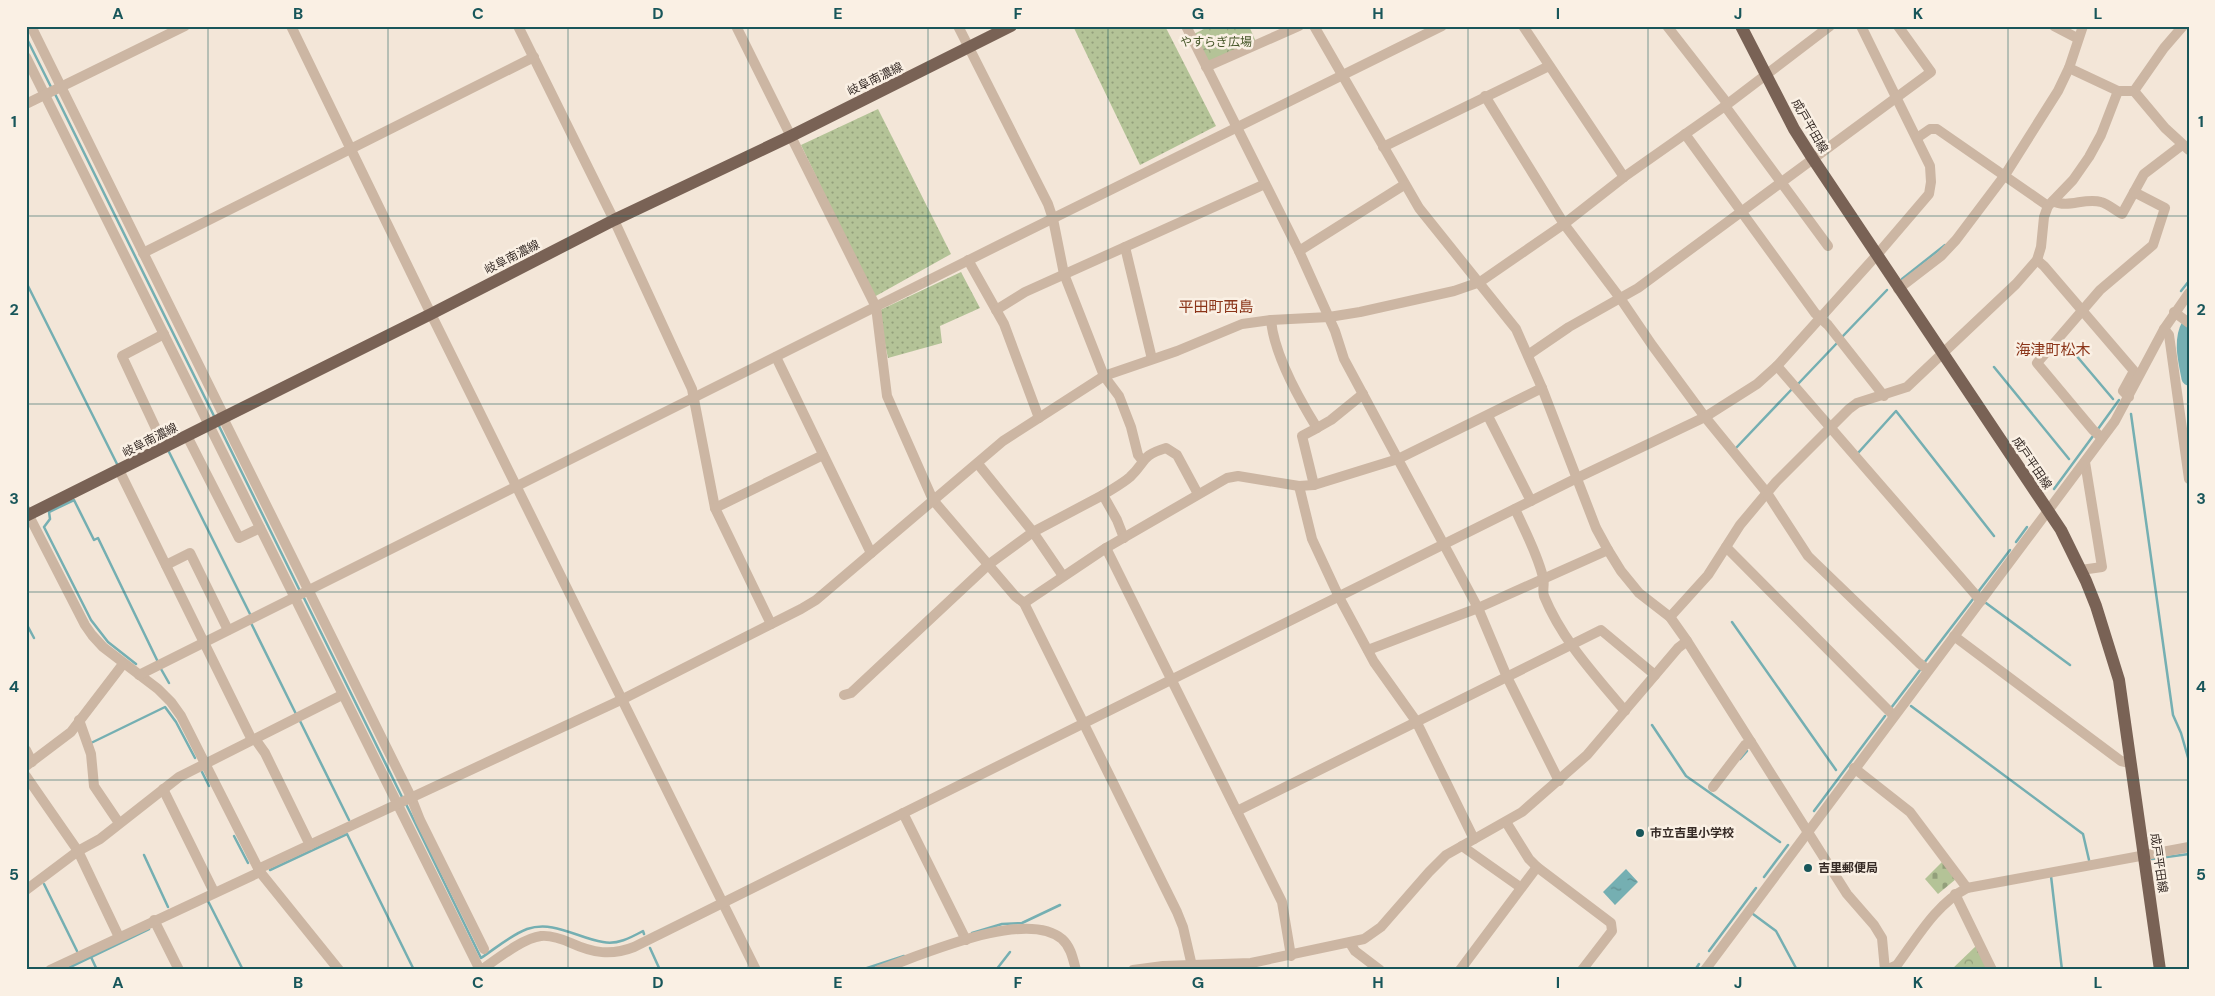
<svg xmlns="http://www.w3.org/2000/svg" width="2215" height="996" font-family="'DM Sans','Noto Sans JP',sans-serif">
  <defs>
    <pattern id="grass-dots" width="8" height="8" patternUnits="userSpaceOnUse" patternTransform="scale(1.25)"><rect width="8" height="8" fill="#b4c397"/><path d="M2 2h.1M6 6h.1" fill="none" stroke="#939f7b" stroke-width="1.8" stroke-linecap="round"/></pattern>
    <pattern id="forest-crowns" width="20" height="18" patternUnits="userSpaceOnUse" patternTransform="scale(1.25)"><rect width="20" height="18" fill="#b4c397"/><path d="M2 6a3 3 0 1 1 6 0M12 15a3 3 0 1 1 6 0" fill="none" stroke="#939f7b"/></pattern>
    <pattern id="cemetery-stones" width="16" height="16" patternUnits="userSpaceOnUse" patternTransform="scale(1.25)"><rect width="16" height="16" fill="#b4c397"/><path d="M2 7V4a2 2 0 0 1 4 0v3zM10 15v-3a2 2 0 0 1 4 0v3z" fill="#939f7b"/></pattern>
    <pattern id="water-ripples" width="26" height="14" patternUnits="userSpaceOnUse" patternTransform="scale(1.25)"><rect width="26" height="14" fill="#75afb2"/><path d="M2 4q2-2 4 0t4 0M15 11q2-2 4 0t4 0" fill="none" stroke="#618f91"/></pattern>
  </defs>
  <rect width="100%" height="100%" fill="#f3e6d8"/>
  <g fill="url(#grass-dots)">
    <path d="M1073 26H1165L1216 126 1140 165Z"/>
    <path d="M878 109 951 254 874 297 801 145Z"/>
    <path d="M961 272 980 308 940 326 942 343 888 358 878 311Z"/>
  </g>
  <g fill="url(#forest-crowns)">
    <path d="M1210 26H1249L1256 42 1208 63 1194 34Z"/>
    <path d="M1977 945 1989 970H1951Z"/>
  </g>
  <path fill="url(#cemetery-stones)" d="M1943 861 1956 879 1938 894 1925 879Z"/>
  <path fill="url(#water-ripples)" d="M1626 869 1638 882 1615 905 1603 892Z"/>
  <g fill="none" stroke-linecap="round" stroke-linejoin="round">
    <g stroke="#75afb2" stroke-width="2.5">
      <path d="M26 37 52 89"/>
      <path d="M55 94 214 416"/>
      <path d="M1902 279 1945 245"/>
      <path d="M26 282 117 464"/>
      <path d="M2181 291 2189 281"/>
      <path d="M1842 337 1887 290"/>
      <path d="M2064 341 2113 399"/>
      <path d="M1994 367 2069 459"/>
      <path d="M1798 384 1838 342"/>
      <path d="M2131 414 2173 715 2181 733 2189 761"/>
      <path d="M218 424 300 591"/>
      <path d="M2098 429 2119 400"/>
      <path d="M1736 448 1792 389"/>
      <path d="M169 452 250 614"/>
      <path d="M1858 453 1896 411 1994 536"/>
      <path d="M2054 489 2093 436"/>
      <path d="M2016 542 2027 527"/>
      <path d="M1978 592 2010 550"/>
      <path d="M303 596 402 797"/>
      <path d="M1986 603 2070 665"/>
      <path d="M1732 622 1836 770"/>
      <path d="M26 623 34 638"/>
      <path d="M251 623 296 714"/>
      <path d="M1924 663 1973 599"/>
      <path d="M136 664 108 642 91 620 44 527 50 519 49 512 74 500 94 540 98 538 157 660"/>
      <path d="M161 669 169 683"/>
      <path d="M1911 706 2083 834 2089 860"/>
      <path d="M1891 708 1920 670"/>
      <path d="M300 721 349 820"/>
      <path d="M1652 725 1686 776 1780 842"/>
      <path d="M91 743 165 707 176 722 195 758"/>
      <path d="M1740 759 1747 751"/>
      <path d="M202 772 209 786"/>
      <path d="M405 802 481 958C496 948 511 935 527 929 554 920 577 938 603 942 617 945 630 938 643 931L644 934"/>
      <path d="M1814 811 1885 716"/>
      <path d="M234 836 248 863"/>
      <path d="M144 855 168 907"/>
      <path d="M2152 859 2189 854"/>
      <path d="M270 870 347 834 414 970"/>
      <path d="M2051 876 2062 970"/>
      <path d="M1764 877 1788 845"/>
      <path d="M44 884 77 951"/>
      <path d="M208 901 243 970"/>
      <path d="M1753 914 1776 931 1797 970"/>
      <path d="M972 933 1002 924 1022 923 1060 905"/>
      <path d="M650 948 660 970"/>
      <path d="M1709 951 1756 888"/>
      <path d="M91 957 97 970"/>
      <path d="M64 970 149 929"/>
      <path d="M861 970 904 956"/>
      <path d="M996 970 1010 952"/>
      <path d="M1695 970 1699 964"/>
    </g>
    <path stroke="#75afb2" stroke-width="15" d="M2189 325C2180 340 2186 362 2189 378"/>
    <g stroke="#ccb6a3" stroke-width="10">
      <path d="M31 26 225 418"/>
      <path d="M291 26 431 314 756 970"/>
      <path d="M518 26 614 220 692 389 715 508 771 624"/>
      <path d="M736 26 876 307 887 396 933 500 1015 596 1024 603 1177 912 1183 927 1192 966"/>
      <path d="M958 26 1048 204 1053 219 1064 274 1104 376 1119 396 1131 427 1138 455 1142 460"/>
      <path d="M1186 26 1299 251 1335 331 1344 359 1478 608 1507 677 1559 781"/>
      <path d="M1314 26 1419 208 1516 329 1542 388 1596 528 1608 550 1621 571 1639 593 1670 617 1687 641 1847 894 1874 925 1882 938 1885 970"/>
      <path d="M1523 26 1624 177"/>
      <path d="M1667 26 1727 103"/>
      <path d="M2054 26 2077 38"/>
      <path d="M26 57 480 970"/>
      <path d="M1206 67 1299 26"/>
      <path d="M2069 68 2118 91H2134"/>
      <path d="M2134 91 2164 48 2183 26"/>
      <path d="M2134 91 2165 128 2189 150"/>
      <path d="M1485 96 1564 224 1620 298 1652 345 1705 417 1757 384 1777 366 1876 256 1929 194 1931 182 1930 166 1861 26"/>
      <path d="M26 104 185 26"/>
      <path d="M1725 106 1828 246"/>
      <path d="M1685 134 1815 313 1828 325 1884 396"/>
      <path d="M1917 138 1930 129H1937L2048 206"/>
      <path d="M1383 147 1549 66"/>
      <path d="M2053 201C2068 209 2085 197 2101 202 2108 204 2115 210 2122 214L2144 174 2182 145"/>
      <path d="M1125 247 1152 359"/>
      <path d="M1299 251 1404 185"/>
      <path d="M143 253 534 57"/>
      <path d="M968 260 1004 324 1039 418"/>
      <path d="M2037 260 2044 266 2134 371 2123 391 2129 397"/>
      <path d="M1898 289 1941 256 1956 240 2005 175 2058 91 2069 68 2083 26"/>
      <path d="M996 310 1025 292 1265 184"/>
      <path d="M2174 312 2189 323"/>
      <path d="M1271 320C1274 354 1299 399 1317 428L1302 436 1314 485"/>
      <path d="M2164 329 2169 335 2189 479"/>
      <path d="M164 334 122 356 165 448"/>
      <path d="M1528 355 1569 327 1638 288 1931 72 1898 26"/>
      <path d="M776 357 871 553"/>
      <path d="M1777 366 1981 601"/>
      <path d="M1488 416 1531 501"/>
      <path d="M223 418 411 797 420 820 484 949"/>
      <path d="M1317 428 1331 420 1363 394"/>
      <path d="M187 436 239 538 260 528"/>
      <path d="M2102 438 2093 430 2037 363 2100 290 2153 245 2165 208 2134 192"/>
      <path d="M119 470 252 740"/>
      <path d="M1299 486 1312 539 1339 597 1374 662 1416 721 1474 839"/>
      <path d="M715 508 823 455"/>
      <path d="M1515 509C1525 531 1537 553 1543 577 1545 583 1542 590 1544 596 1562 640 1595 675 1625 711"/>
      <path d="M26 510 85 625 92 635 103 647 158 689 171 702 181 716 260 872 339 970"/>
      <path d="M1124 538 1117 520 1103 495C1112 489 1122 484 1130 477 1147 461 1140 456 1166 448L1177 455 1198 494"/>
      <path d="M1726 547 1894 716"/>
      <path d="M1106 548 1282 902 1291 956"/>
      <path d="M166 565 190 553 228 630"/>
      <path d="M2081 570 2102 567 2085 462"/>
      <path d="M1063 576 1033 532 1103 495"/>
      <path d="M1024 603 1106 548 1227 478 1238 476 1299 486 1314 485 1398 459 1542 388"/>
      <path d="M1670 617 1708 575 1740 525 1776 482 1849 409 1857 403 1907 387 2016 284 2037 260 2041 247 2044 217 2048 206 2073 180 2089 157 2101 135 2118 91"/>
      <path d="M1954 636 2121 761 2130 763"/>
      <path d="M1368 650 1478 608 1608 550"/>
      <path d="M139 675 1001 244 1442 26"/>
      <path d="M844 695 851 693 988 565 1033 532 978 464"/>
      <path d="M79 720 91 754 94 786 119 823"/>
      <path d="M255 739 265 753 310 845"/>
      <path d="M26 750 32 762"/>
      <path d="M26 766 71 732 123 664"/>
      <path d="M1854 768 1910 812 1967 888"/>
      <path d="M26 776 78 851 119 937"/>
      <path d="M1713 787 1745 745 1751 742"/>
      <path d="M163 789 214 892"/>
      <path d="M1237 811 1601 630 1655 675"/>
      <path d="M903 813 966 940"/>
      <path d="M1506 822 1529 859 1537 867 1611 923 1612 931 1582 970"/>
      <path d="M1462 846 1520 887"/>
      <path d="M258 869 623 699 801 609 816 600 1003 441 1104 376 1177 351 1242 324 1271 320 1329 317 1360 312 1454 291 1480 282 1564 224 1624 177 1725 106 1830 26"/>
      <path d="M26 890 78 851 100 839 179 777 342 695"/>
      <path d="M1955 894 1992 970"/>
      <path d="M154 920 179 970"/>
      <path d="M1350 943 1355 951 1380 970"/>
      <path d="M50 970 260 872"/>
      <path d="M481 970C497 959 523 938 541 936 552 935 562 939 571 943 593 953 611 956 634 947L1577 478 1705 417 1767 493 1808 556 1919 663 1928 670"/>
      <path d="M879 970C920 956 1025 908 1062 939 1071 947 1073 959 1076 970"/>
      <path d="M1133 970 1163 966 1251 963 1364 939 1381 927 1429 872 1446 855 1522 812 1587 755 1678 648 1687 641"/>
      <path d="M1460 970 1537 867"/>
      <path d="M1705 970 2115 421 2164 329 2189 293"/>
      <path d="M1886 970 1897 965C1917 938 1936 904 1967 888L2189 847"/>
    </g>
    <g stroke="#796255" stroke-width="12">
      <path d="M1741 26 1794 129 1813 159 2061 530 2086 581 2096 606 2119 680 2160 970"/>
      <path d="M26 516 431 314 614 220 791 136 1011 26"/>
    </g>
  </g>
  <path fill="none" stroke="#18565a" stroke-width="1" stroke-opacity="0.55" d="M208 26V970M388 26V970M568 26V970M748 26V970M928 26V970M1108 26V970M1288 26V970M1468 26V970M1648 26V970M1828 26V970M2008 26V970M26 216H2189M26 404H2189M26 592H2189M26 780H2189"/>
  <g fill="#18565a" stroke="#faf0e4" stroke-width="2">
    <circle cx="1640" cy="833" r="5"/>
    <circle cx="1808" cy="868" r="5"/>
  </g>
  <g text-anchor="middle" stroke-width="5" stroke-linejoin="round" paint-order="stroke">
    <g font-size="12" fill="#455628" stroke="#faf0e4">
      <text x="1216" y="46">やすらぎ広場</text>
    </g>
    <g font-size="12" fill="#362b26" stroke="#faf0e4">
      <text transform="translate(875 79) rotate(-26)" y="4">岐阜南濃線</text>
      <text transform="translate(1810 126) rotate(60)" y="4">成戸平田線</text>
      <text transform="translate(512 257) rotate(-27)" y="4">岐阜南濃線</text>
      <text transform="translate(150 440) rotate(-27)" y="4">岐阜南濃線</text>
      <text transform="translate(2032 463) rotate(56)" y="4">成戸平田線</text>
      <text transform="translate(2159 863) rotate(82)" y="4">成戸平田線</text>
    </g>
    <g font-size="12" font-weight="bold" fill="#362b26" stroke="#faf0e4" text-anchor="start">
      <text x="1650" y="837">市立吉里小学校</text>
      <text x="1818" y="872">吉里郵便局</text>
    </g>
    <g font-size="15" fill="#8b3519" stroke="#faf0e4">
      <text x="1216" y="312">平田町西島</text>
      <text x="2053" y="355">海津町松木</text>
    </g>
  </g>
  <rect width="2215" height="996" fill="none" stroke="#faf0e4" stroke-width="55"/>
  <rect x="28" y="28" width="2160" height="940" fill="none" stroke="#18565a" stroke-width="2"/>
  <g font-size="16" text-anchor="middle" font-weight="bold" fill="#18565a">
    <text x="118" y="19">A</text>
    <text x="298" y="19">B</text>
    <text x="478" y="19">C</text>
    <text x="658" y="19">D</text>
    <text x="838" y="19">E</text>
    <text x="1018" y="19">F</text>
    <text x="1198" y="19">G</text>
    <text x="1378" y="19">H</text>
    <text x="1558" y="19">I</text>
    <text x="1738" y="19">J</text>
    <text x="1918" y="19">K</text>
    <text x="2098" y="19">L</text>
    <text x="14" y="127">1</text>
    <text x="2201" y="127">1</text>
    <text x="14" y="315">2</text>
    <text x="2201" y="315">2</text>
    <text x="14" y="504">3</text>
    <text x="2201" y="504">3</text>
    <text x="14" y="692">4</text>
    <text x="2201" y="692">4</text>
    <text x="14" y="880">5</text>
    <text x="2201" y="880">5</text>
    <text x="118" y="988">A</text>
    <text x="298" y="988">B</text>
    <text x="478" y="988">C</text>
    <text x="658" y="988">D</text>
    <text x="838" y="988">E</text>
    <text x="1018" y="988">F</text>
    <text x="1198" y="988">G</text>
    <text x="1378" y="988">H</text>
    <text x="1558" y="988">I</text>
    <text x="1738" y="988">J</text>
    <text x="1918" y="988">K</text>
    <text x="2098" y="988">L</text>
  </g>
</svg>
